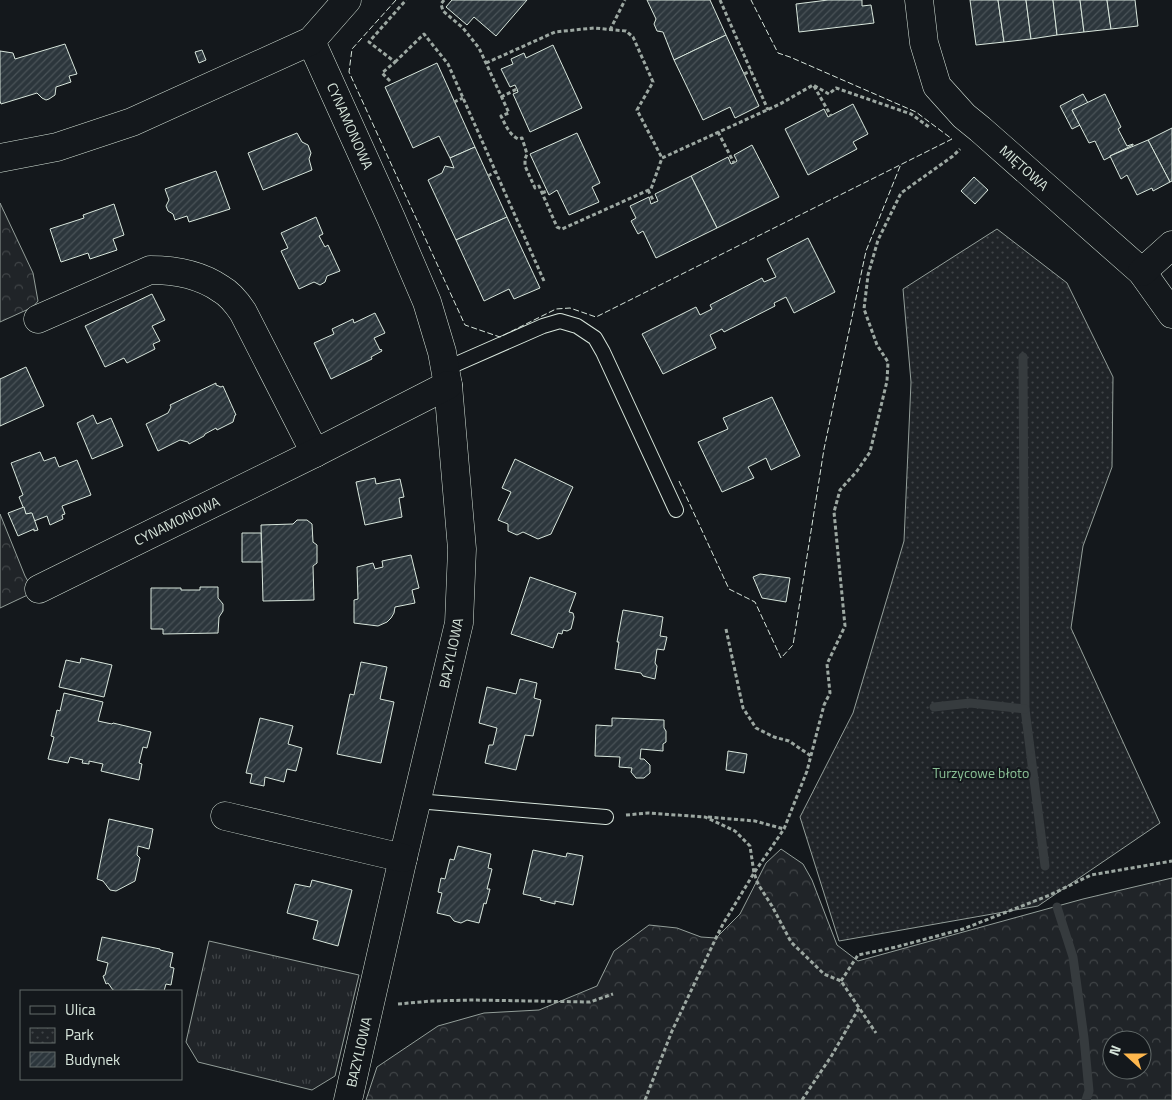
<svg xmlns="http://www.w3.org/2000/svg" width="1172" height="1100" font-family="'Titillium Web',sans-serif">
  <defs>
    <pattern id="grass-tufts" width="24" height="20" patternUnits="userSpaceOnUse" patternTransform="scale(1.25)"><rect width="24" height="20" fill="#202428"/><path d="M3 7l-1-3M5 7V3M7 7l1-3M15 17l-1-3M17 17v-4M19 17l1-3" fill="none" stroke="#404447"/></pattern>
    <pattern id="forest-crowns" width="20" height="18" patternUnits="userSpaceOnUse" patternTransform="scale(1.25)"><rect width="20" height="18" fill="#202428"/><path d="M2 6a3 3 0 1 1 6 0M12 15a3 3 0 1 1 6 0" fill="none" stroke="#404447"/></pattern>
    <pattern id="park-dots" width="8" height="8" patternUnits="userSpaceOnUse" patternTransform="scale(1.25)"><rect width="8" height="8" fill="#202428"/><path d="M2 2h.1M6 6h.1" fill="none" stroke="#404447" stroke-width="1.8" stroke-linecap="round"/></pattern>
    <pattern id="building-hatch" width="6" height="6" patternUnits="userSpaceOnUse" patternTransform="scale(1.25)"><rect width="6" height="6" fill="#2c363c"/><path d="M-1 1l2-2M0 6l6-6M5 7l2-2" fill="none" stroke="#4a5358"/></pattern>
  </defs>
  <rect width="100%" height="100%" fill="#14181c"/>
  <path fill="url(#grass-tufts)" stroke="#939e99" d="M209 941 359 975 335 1076 312 1090 198 1062 186 1042Z"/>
  <g fill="url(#forest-crowns)" stroke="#939e99" fill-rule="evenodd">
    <path d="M0 203 33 273 38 301 33 307 0 322Z"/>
    <path d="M0 514 25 576 34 592 0 608Z"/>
    <path d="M781 849 803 864 812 880 837 945 858 961 1083 899 1172 878V1100H366L377 1067 438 1026 484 1013 539 1010 597 986 614 951 649 925 677 928 701 937 716 938 740 914 766 863ZM1112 1040H1142V1070H1112Z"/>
  </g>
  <path fill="url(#park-dots)" stroke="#939e99" d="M997 229 1067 283 1113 377 1112 467 1083 546 1071 628 1160 823 1038 906 839 941 800 817 853 713 904 541 911 382 903 289Z"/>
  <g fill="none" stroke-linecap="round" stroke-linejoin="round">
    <g stroke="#363b3e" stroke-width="9">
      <path d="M1023 357 1025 709 1045 866"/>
      <path d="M934 707 970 703 1025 709"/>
      <path d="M1057 907 1073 957 1084 1038 1089 1091 1086 1100"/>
    </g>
  </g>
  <g fill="url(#building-hatch)" stroke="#d8e6dc">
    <path d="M452 0H527L496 36 474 17 467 25 446 7Z"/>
    <path d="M647 0H710L726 35 674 60 663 32 657 31 654 24 656 19Z"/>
    <path d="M828 0H862V6L871 5 874 23 799 32 796 4Z"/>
    <path d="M970 0H998L1004 42 976 45Z"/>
    <path d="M998 0H1026L1031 39 1004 42Z"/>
    <path d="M1026 0H1053L1057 35 1031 39Z"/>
    <path d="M1053 0H1080L1084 32 1057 35Z"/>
    <path d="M1080 0H1107L1111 29 1084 32Z"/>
    <path d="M1107 0H1135L1138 26 1111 29Z"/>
    <path d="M726 35 759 106 735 118 730 107 703 120 674 60Z"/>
    <path d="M65 44 77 74 69 76 71 82 56 87 55 95 49 99 46 100 42 98 37 93 1 104 0 101V51L13 53 15 59Z"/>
    <path d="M553 45 582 108 530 132 513 94 518 92 517 89 515 85 510 87 501 69 513 64 511 59 524 53 526 58Z"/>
    <path d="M202 50 206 60 199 63 195 52Z"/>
    <path d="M437 63 475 147 450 158 439 136 413 148 385 87Z"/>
    <path d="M1083 94 1088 103 1072 110 1080 125 1072 129 1060 106Z"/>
    <path d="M1105 94 1121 127 1118 129 1127 146 1133 144V145L1110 156V157L1104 160 1095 141 1089 143 1072 110Z"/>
    <path d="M853 104 868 134 853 142 857 149 808 175 785 129 824 109 828 117Z"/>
    <path d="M1172 128V181L1170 182 1148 140Z"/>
    <path d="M297 133 302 142 308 145 311 153 309 159 312 170 263 190 248 153Z"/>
    <path d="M577 133 600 183 592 187 599 202 569 215 557 190 549 195 530 154Z"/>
    <path d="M1148 140 1170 182 1153 191 1152 188 1137 195 1127 175 1121 179 1110 156Z"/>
    <path d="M752 145 779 197 717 228 691 176 728 157 731 164 734 163 737 161 734 155Z"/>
    <path d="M475 147 507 217 456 240 428 180 442 173 445 166 454 168 450 158Z"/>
    <path d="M216 171 230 209 189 222 187 216 175 220 173 214 168 211 166 206 169 200 165 189Z"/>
    <path d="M691 176 717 228 656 258 643 231 638 234 631 221 636 218 630 206 649 197 651 204 658 201 655 194Z"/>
    <path d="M974 177 988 190 975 204 961 191Z"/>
    <path d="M114 204 124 235 113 239 117 250 90 259 88 253 61 262 50 229 84 218 83 215Z"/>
    <path d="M316 217 323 234 319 236 325 247 328 245 340 271 327 276 325 282 320 285 314 282 299 289 281 251 288 248 281 233Z"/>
    <path d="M507 217 540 288 514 299 509 289 484 301 456 240Z"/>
    <path d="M808 238 835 292 794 313 786 297 774 303 775 306 724 332 722 329 710 335 716 348 663 374 642 334 696 307 700 315 712 309 710 305 762 278 764 282 776 277 767 259Z"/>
    <path d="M152 294 165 320 152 326 160 341 153 344 155 349 127 363 124 358 105 367 85 326Z"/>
    <path d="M375 313 385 333 374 338 380 350 381 349 382 351 371 357 372 359 331 379 314 343 334 334 332 329 353 319 354 323Z"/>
    <path d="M26 367 44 406 0 426V379Z"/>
    <path d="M216 383V385L221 387 223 386 236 415H235L233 422 217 430 216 428 205 434 204 436 189 444 188 442 180 440 158 451 146 424 168 413 171 407 170 405Z"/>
    <path d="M772 397 800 456 771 470 766 458 748 467 754 478 722 492 698 442 728 429 723 418Z"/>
    <path d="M93 415 97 424 111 418 123 446 92 459 77 423Z"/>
    <path d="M40 452 44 461 55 457 59 467 77 460 91 495 62 506 65 514 62 515 63 519 50 525 47 516 34 521 31 513 26 514 19 497 23 495 11 463Z"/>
    <path d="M515 459 573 487 551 534 538 539 523 532 517 535 508 531V524L498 520 511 492 502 488Z"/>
    <path d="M375 478 376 484 400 479 404 497 399 498 402 517 365 525 356 482Z"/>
    <path d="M24 507 26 514 31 513H32L38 530 34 531V529L18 536 8 513Z"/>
    <path d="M297 520H307L312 524 313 542 317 545V563L313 566 314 600 263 601 261 525 293 524Z"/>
    <path d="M242 533H261L262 562H242Z"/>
    <path d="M411 555 419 588 412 590 415 603 395 607 394 613 391 618 387 622 378 626 354 623V600L358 599 357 567 373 563 375 569 383 567 382 561Z"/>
    <path d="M760 574 790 578 786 602 762 598 753 577Z"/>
    <path d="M530 577 576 593 569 612 573 613 574 617 571 629 567 631 563 630 562 634 558 633 553 648 511 634Z"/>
    <path d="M200 587H218V598L223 604V611L219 617 218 633 163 634V629H151V588H181V590H200Z"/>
    <path d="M623 610 663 617 660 636 667 637 664 650 657 649 655 663 657 666 655 679 643 676 641 673 615 669 619 642H617Z"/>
    <path d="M81 658 112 665 104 697 59 687 66 660 80 663Z"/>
    <path d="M361 662 387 667 380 699 394 702 381 763 337 754 350 694 354 695Z"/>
    <path d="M520 679 537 683 534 698 541 700 533 736 525 735 516 770 485 763 489 745H493L497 728 479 723 487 687 516 694Z"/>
    <path d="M64 693 103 702 98 721 112 724 113 723 151 732 147 748 143 747 139 763 142 764 139 780 101 771 103 764 89 761V764L82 763 83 760 70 757 68 763 48 759 54 737 51 736 57 710 60 711Z"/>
    <path d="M260 718 293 726 288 744 302 748 296 771 287 769 284 782 265 777 264 786 250 783 252 774 246 773Z"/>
    <path d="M612 718 664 720V728L666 731V742L663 744V751L641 749 640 759H644L650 765V773L644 778H636L631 772 632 768 619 767 620 757 595 756 596 725 612 726Z"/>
    <path d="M728 751 747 754 744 773 726 770Z"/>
    <path d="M109 819 153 829 149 849 138 846 137 855 140 858 135 881 116 891 110 890 103 881 97 879Z"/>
    <path d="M458 846 491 854 488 868 492 869 487 889H490L486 904 484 903 479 923 467 920 461 923 454 921 450 916 437 913 442 893 438 892 441 878 445 879 450 859 454 860Z"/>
    <path d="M533 850 566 857 567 853 583 856 573 905 555 901V904L540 900 541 898 523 894Z"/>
    <path d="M312 880 352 890 338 946 313 939 318 921 287 913 295 884 310 887Z"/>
    <path d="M102 937 160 949V950L173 953 170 967 174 968 171 985 166 984 164 991 137 990 116 991 113 990 108 983 106 984 103 976 105 975 108 963 97 960Z"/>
  </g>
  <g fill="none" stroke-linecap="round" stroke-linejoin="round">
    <defs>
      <g id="service">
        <path d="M445 369 543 326 560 321 577 326 595 338 603 352 676 510"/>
        <path d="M417 801 606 817"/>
      </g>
      <g id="minor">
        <path d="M919 0 924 43 937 86 964 116 980 129 1142 272 1172 314"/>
        <path d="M311 41 391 218 427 302 442 352 448 385 462 549 459 623 403 858 348 1100"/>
        <path d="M0 158 57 147 132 122 311 41 347 0"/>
        <path d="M1142 272 1172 245"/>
        <path d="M38 319 150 270C174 270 201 275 221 289 230 294 237 303 243 312L315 453"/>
        <path d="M39 589 315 453 448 385"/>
        <path d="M225 816 403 858"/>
      </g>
    </defs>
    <use href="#service" stroke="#d8e6dc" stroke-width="16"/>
    <use href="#minor" stroke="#d8e6dc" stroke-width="29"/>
    <g stroke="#9da8a2" stroke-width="3" stroke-dasharray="4 2.5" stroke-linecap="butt">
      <path d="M444 0 441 4 443 11 463 28 479 48 509 113 501 116C506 126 509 134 518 139L522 138 527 154 525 159V166L535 188 539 186 557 227 562 229 651 189 662 158 780 104 813 85 829 94 836 88 911 114 929 127"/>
      <path d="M720 0 768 110"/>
      <path d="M610 30 625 0"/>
      <path d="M395 62 424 34 448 64 544 281"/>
      <path d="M486 63 555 32 594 28 626 31 633 37 653 82 637 110 662 158"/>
      <path d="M744 74 751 71"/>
      <path d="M390 81 382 73 395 62 369 42 406 0"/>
      <path d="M814 86 831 116"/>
      <path d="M501 97 517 89"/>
      <path d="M454 102 463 98"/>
      <path d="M718 132 734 163"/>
      <path d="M488 176 495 172"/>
      <path d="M648 190 654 202"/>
      <path d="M542 193 547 191"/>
      <path d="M726 629 743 708 756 728 774 737 789 741 811 756"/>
      <path d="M626 815 648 813 705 817 735 831 750 846 754 873 758 884 772 906 791 942 824 974 841 981 876 1033"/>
      <path d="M708 817 755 821 784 829"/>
      <path d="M841 981 858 955 896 947 963 929 1050 895 1091 875 1172 861"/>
      <path d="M398 1004 432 1001 472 1000 590 1002 613 994"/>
      <path d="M645 1100 672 1031 716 938 723 924 754 873 784 829 807 771 824 705 830 693 827 664 845 626 834 512 840 490 857 471 870 452 887 381 888 362 877 345 864 309 868 275 878 240 901 193 953 156 960 149"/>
      <path d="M802 1100 832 1055 859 1008"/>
    </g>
    <use href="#service" stroke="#14181c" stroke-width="14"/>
    <use href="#minor" stroke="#14181c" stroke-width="28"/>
    <g stroke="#d8e6dc" stroke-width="1" stroke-dasharray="6 2.5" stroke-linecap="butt">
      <path d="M396 0 352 49 349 72 465 325 500 337 556 309 570 308 596 317 952 139 916 112 790 57 778 53 751 0"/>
      <path d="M679 481 729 589 755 602 781 658 793 645 824 449 866 251 901 164"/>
    </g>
  </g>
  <g text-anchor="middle" stroke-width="4" stroke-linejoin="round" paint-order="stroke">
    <g font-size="14" fill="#d8e6dc" stroke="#14181c">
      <text transform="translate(350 126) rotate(66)" y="5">CYNAMONOWA</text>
      <text transform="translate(1024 168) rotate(42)" y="5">MIĘTOWA</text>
      <text transform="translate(177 521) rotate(-26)" y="5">CYNAMONOWA</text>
      <text transform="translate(451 653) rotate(-78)" y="5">BAZYLIOWA</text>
      <text transform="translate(359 1052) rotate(-77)" y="5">BAZYLIOWA</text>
    </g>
    <g font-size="14" fill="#8ac095" stroke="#14181c">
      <text x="981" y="778">Turzycowe błoto</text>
    </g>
  </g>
  <rect x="20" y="990" width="162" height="90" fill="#14181c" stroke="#626a69"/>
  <rect x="30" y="1006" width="25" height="8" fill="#14181c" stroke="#626a69"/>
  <text x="65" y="1015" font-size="15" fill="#d8e6dc">Ulica</text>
  <rect x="30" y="1028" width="25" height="15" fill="url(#park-dots)" stroke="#626a69"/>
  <text x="65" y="1040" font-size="15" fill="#d8e6dc">Park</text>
  <rect x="30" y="1052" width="25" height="15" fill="url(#building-hatch)" stroke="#626a69"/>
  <text x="65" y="1065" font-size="15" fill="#d8e6dc">Budynek</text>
  <g transform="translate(1127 1055) rotate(291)"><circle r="24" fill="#14181c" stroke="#626a69"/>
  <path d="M0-4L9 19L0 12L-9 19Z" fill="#ffb74d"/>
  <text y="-8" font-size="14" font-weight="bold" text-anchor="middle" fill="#d8e6dc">N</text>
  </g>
</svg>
